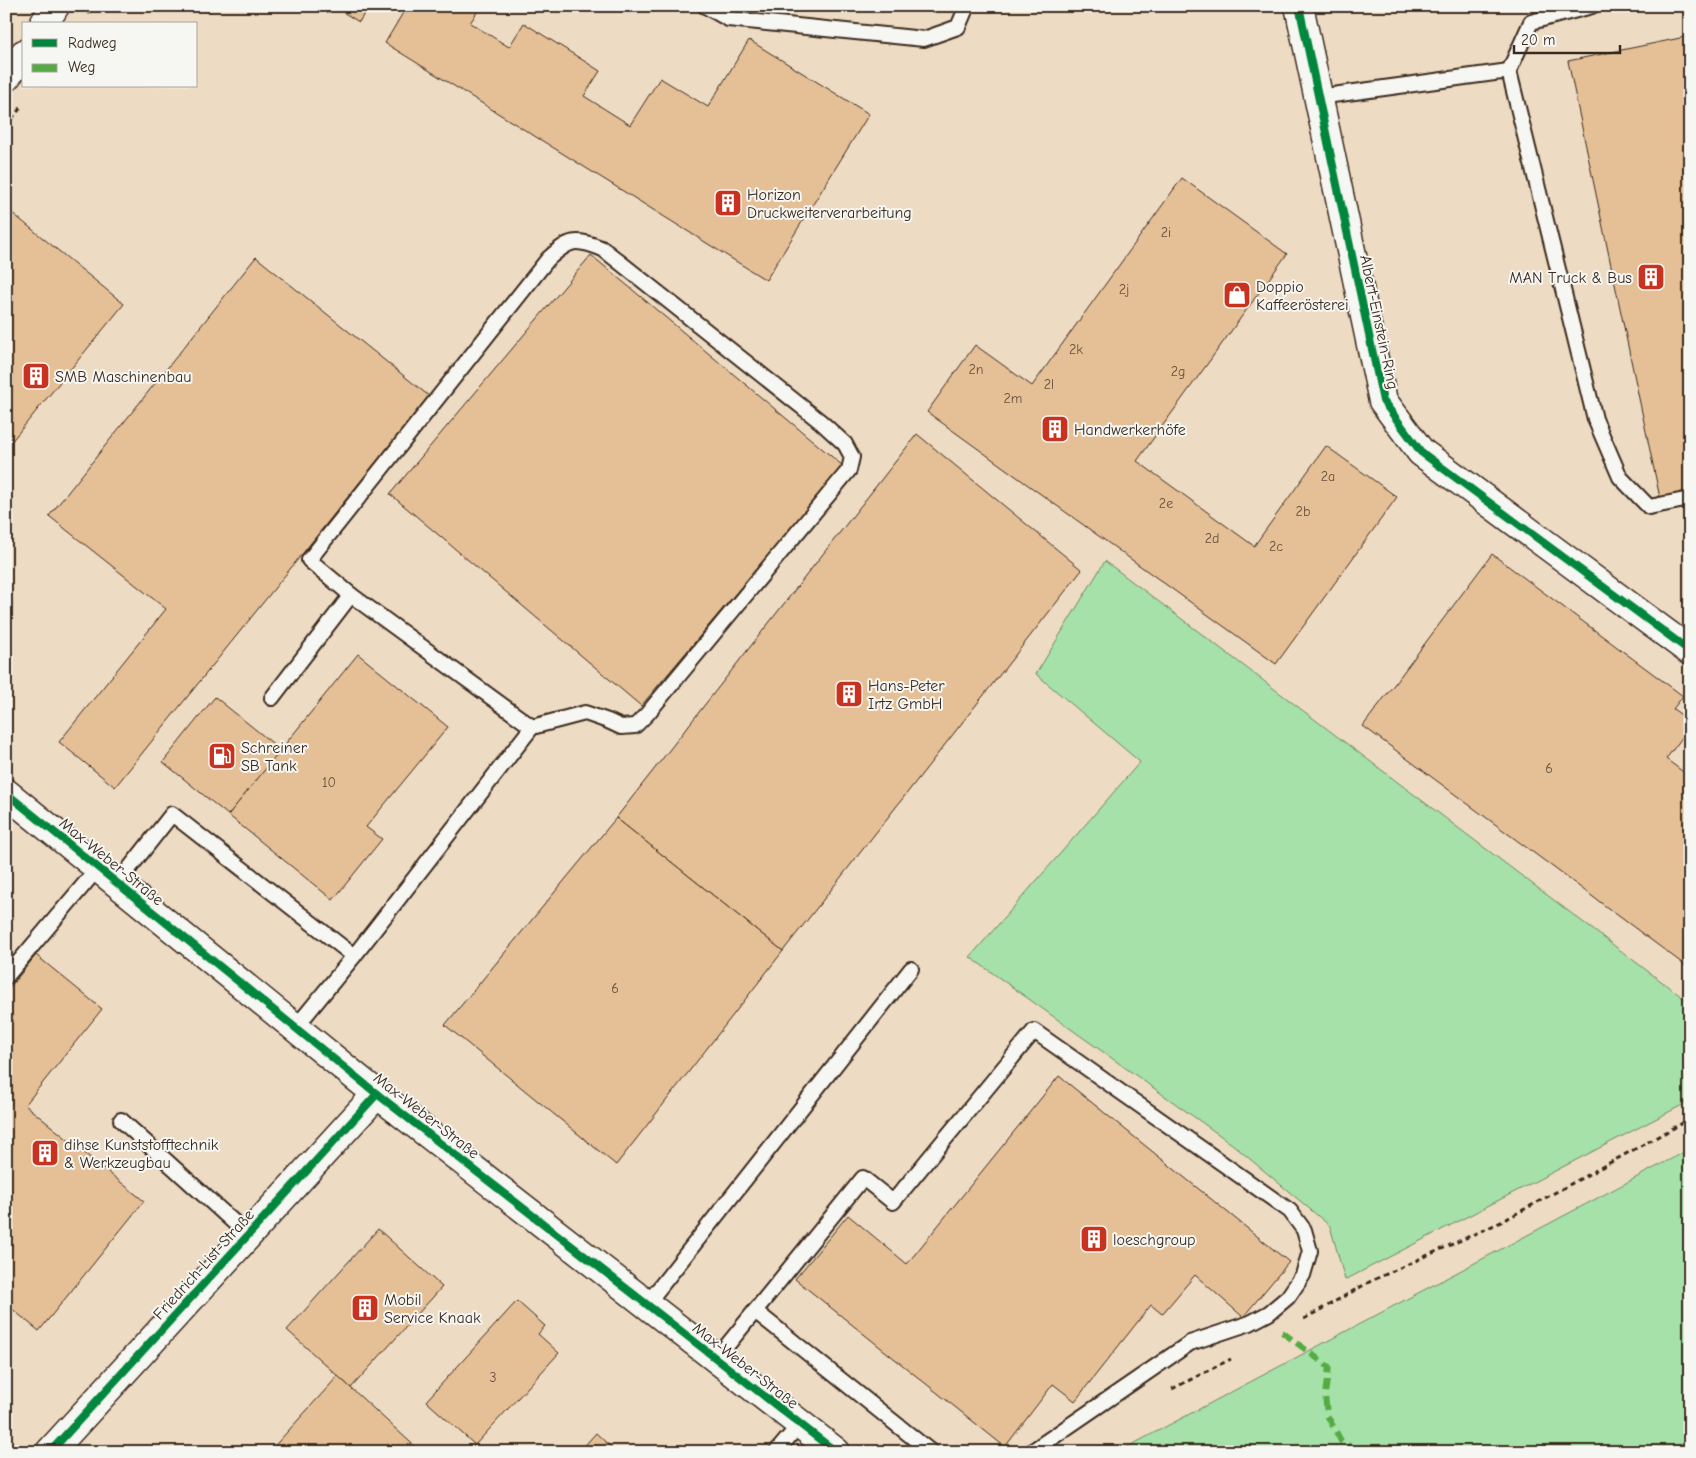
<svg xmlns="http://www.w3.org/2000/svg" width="1696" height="1458" font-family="'Comic Neue',sans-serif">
  <rect width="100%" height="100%" fill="#f1e6d6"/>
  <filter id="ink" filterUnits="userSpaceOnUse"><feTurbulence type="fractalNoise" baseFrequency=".02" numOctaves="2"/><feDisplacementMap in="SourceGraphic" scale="10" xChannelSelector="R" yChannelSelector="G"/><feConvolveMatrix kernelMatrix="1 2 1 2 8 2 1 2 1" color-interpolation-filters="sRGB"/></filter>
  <g filter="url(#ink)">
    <path fill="#eddbc3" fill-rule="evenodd" d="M6 6H1690V1149L1118 1452H6ZM24 24H196V86H24Z"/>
    <g fill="#a5e1a8" stroke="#708663">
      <path d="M1105 561 1690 1003V1101L1345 1280 1330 1226 1232 1144 970 957 1140 762 1036 674Z"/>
      <path d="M1690 1149V1452H1118Z"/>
    </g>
    <g fill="#e5c096" stroke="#3b2a1e">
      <path d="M333 6H369L359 22Z"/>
      <path d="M407 6H481L470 23 509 47 524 23 600 71 584 96 630 125 660 78 708 107 749 40 869 114 766 280 385 43Z"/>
      <path d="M1690 36V492L1660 498 1568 61Z"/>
      <path d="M1182 178 1287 254 1137 461 1254 546 1326 446 1397 497 1276 664 927 412 975 345 1032 386Z"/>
      <path d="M6 208 124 304 6 448Z"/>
      <path d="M591 255 843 466 641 706 390 494Z"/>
      <path d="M256 257 429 396 115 787 59 742 166 609 49 516Z"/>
      <path d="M917 434 1082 570 783 951 616 818Z"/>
      <path d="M1492 554 1683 696 1673 709 1690 721V727L1666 759 1690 777V969L1363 726Z"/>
      <path d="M358 654 448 727 366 827 382 839 333 900 228 815Z"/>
      <path d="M215 697 281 750 228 815 163 762Z"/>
      <path d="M616 818 783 951 616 1165 445 1025Z"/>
      <path d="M36 955 102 1009 25 1105 144 1201 39 1331 6 1304V992Z"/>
      <path d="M1059 1076 1289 1262 1243 1317 1195 1275 1162 1314 1151 1305 1075 1401 1053 1384 1005 1447 795 1279 848 1215 907 1264Z"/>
      <path d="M378 1229 442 1287 351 1388 287 1330Z"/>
      <path d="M517 1301 545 1326 538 1334 559 1353 475 1445 426 1401Z"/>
      <path d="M338 1376 351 1388 421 1452H269Z"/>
      <path d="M596 1433 616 1452H579Z"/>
    </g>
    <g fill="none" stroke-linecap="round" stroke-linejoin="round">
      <defs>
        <g id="service">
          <path d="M705 6 728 19 924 39 958 27 967 6"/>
          <path d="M1509 71 1531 22 1592 6"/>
          <path d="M1318 97 1509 71 1595 419 1620 477 1649 507 1690 499"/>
          <path d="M351 595 309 560 548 259C570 239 575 238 603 249L821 422 845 444 852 457 849 470 647 714 635 726 621 727 608 721 585 713 532 727"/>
          <path d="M272 698 351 595 532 727 354 956"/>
          <path d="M117 884 172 814 354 956 296 1027"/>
          <path d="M6 977 98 868"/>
          <path d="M121 1120 248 1235"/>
          <path d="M646 1305 911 969"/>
          <path d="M755 1311 931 1452"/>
          <path d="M716 1359 863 1178 893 1202 1034 1031 1290 1211 1304 1230 1310 1251 1303 1275 1288 1297 1269 1313 1250 1323 1190 1343 1031 1452"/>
          <path d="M776 1452 800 1424"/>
        </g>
        <g id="minor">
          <path d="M1299 6 1383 401 1421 452 1690 651"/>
          <path d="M44 24 55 6"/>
          <path d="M6 77 24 54"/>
          <path d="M6 793 377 1094 836 1452"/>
          <path d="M50 1452 377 1094"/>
        </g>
      </defs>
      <use href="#service" stroke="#3b2a1e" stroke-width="18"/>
      <use href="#minor" stroke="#3b2a1e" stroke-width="31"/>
      <g stroke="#3b2a1e" stroke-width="3" stroke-dasharray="5 4" stroke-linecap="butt">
        <path d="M88 14 93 6"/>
        <path d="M6 126 22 106"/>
        <path d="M1304 1319 1371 1281 1501 1222 1690 1119"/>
        <path d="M1172 1389 1231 1359"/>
      </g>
      <use href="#service" stroke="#f6f6f2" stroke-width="14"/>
      <use href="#minor" stroke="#f6f6f2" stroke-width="28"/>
      <g stroke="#55ab43" stroke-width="6" stroke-dasharray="12 6" stroke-linecap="butt">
        <path d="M1282 1332 1329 1367 1325 1394 1327 1415 1341 1441 1358 1452"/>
        <path d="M1396 1452 1406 1448"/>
      </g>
      <defs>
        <g id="cycleway">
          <path d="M1299 6 1383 401 1421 452 1690 651"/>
          <path d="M6 793 377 1094 836 1452"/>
          <path d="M50 1452 377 1094"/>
        </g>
      </defs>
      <use href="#cycleway" stroke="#f6f6f2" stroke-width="11"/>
      <use href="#cycleway" stroke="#00873e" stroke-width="8"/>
    </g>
  </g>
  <defs>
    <symbol id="building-square" viewBox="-11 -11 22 22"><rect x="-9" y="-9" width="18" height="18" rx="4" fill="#c8321e" stroke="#f6f6f2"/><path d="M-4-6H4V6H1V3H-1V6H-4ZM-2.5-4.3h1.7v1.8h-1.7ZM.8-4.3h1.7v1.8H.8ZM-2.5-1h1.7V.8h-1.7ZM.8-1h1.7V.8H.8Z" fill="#fff"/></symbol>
    <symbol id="shop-square" viewBox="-11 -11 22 22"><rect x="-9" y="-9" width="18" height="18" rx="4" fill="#c8321e" stroke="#f6f6f2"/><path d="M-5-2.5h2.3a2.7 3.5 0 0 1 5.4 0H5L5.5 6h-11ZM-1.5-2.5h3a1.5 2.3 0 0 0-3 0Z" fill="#fff"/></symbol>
    <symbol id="fuel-square" viewBox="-11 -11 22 22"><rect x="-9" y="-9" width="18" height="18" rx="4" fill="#c8321e" stroke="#f6f6f2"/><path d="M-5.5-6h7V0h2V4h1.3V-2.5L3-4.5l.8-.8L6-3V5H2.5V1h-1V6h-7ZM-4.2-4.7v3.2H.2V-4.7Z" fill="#fff"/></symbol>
  </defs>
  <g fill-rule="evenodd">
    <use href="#building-square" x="712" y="187" width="32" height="32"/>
    <use href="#building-square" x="1635" y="261" width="32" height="32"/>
    <use href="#shop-square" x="1221" y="279" width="32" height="32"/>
    <use href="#building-square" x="20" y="360" width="32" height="32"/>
    <use href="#building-square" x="1039" y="413" width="32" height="32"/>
    <use href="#building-square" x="833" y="678" width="32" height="32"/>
    <use href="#fuel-square" x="206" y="740" width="32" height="32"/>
    <use href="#building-square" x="29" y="1137" width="32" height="32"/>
    <use href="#building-square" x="1078" y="1223" width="32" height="32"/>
    <use href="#building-square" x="349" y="1292" width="32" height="32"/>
  </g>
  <g text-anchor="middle" stroke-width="4" stroke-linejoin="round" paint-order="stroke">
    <g font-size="14" fill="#66503c">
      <text x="1166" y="237">2i</text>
      <text x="1124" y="294">2j</text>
      <text x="1076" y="354">2k</text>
      <text x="976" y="374">2n</text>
      <text x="1178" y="376">2g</text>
      <text x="1049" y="389">2l</text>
      <text x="1013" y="403">2m</text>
      <text x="1328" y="481">2a</text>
      <text x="1166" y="508">2e</text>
      <text x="1303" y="516">2b</text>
      <text x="1212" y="543">2d</text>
      <text x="1276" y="551">2c</text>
      <text x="1549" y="773">6</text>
      <text x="329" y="787">10</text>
      <text x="615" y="993">6</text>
      <text x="493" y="1382">3</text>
    </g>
    <g font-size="16" fill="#3b2a1e" stroke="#f6f6f2" text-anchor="start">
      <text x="747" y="200">Horizon<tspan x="747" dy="18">Druckweiterverarbeitung</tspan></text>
      <text x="1632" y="283" text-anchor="end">MAN Truck &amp; Bus</text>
      <text x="1256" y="292">Doppio<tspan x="1256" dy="18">Kaffeerösterei</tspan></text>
      <text x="55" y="382">SMB Maschinenbau</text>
      <text x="1074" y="435">Handwerkerhöfe</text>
      <text x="868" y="691">Hans-Peter<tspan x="868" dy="18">Irtz GmbH</tspan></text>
      <text x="241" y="753">Schreiner<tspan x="241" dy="18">SB Tank</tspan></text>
      <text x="64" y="1150">dihse Kunststofftechnik<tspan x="64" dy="18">&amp; Werkzeugbau</tspan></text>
      <text x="1113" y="1245">loeschgroup</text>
      <text x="384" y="1305">Mobil<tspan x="384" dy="18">Service Knaak</tspan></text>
    </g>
    <g font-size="16" fill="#3b2a1e" stroke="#f6f6f2">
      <text transform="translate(1380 322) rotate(78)" y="6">Albert-Einstein-Ring</text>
      <text transform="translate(112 861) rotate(39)" y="6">Max-Weber-Straße</text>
      <text transform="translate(427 1115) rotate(38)" y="6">Max-Weber-Straße</text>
      <text transform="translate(203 1264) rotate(-48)" y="6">Friedrich-List-Straße</text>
      <text transform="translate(746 1365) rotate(38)" y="6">Max-Weber-Straße</text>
    </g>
  </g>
  <rect width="1696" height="1458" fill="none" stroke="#f6f6f2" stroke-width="25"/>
  <rect x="12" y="12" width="1671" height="1433" fill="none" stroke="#3b2a1e" stroke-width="2" filter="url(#ink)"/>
  <rect x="22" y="22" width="175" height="65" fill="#f6f6f2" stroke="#aba49d"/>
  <rect x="32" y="39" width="25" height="8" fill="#00873e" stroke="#aba49d"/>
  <text x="68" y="48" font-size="15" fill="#3b2a1e">Radweg</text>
  <rect x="32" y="64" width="25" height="8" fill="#55ab43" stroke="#aba49d"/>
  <text x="68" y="72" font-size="15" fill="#3b2a1e">Weg</text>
  <path d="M1514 45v8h106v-8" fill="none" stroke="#3b2a1e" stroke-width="2.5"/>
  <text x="1521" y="45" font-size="15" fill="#3b2a1e" stroke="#f6f6f2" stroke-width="4" paint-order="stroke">20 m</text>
</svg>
